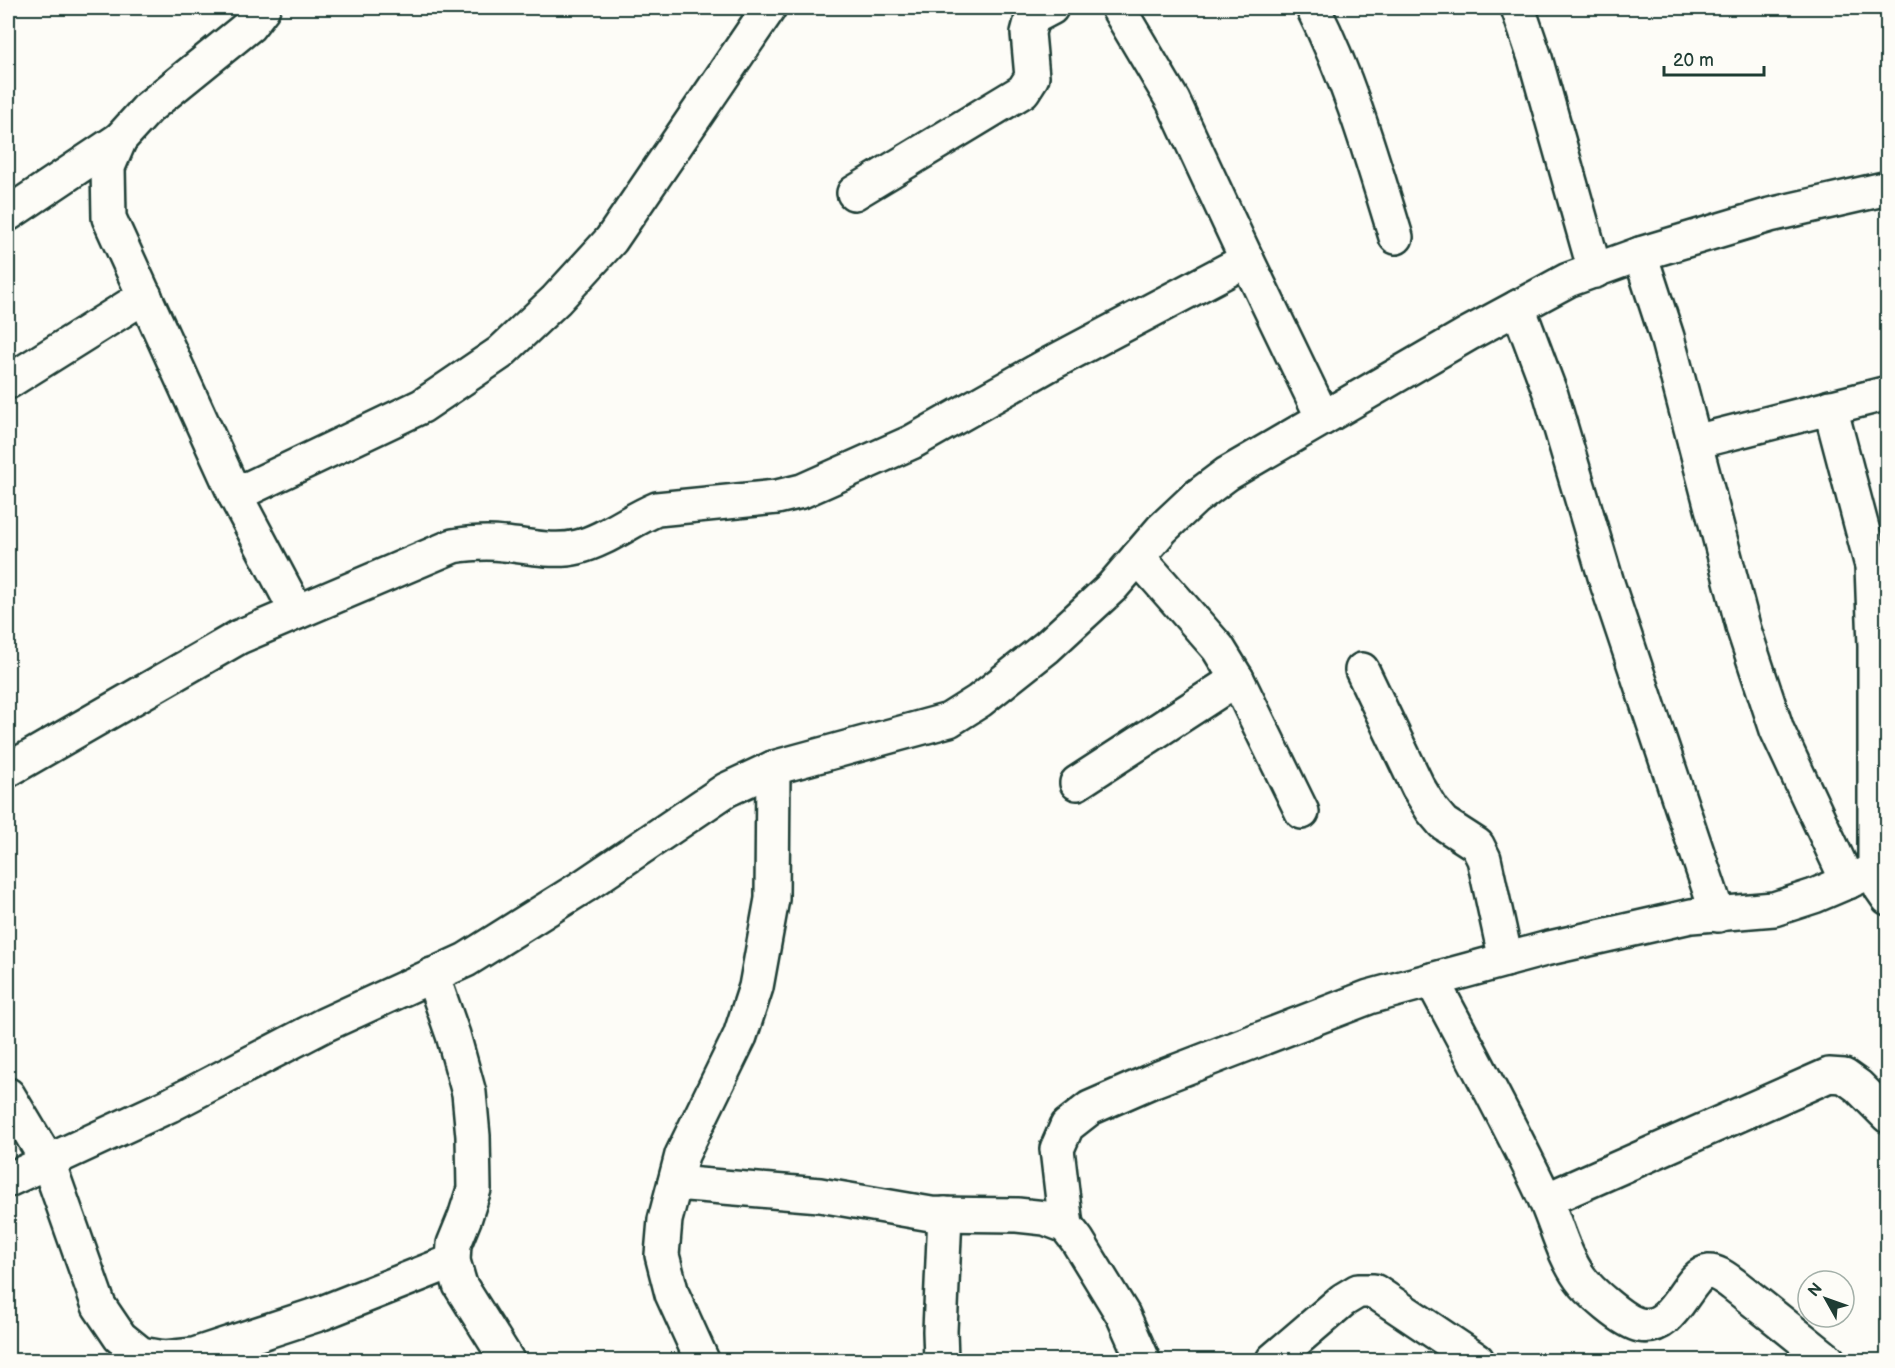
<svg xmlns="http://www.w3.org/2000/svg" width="1895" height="1368" font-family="'Balsamiq Sans',sans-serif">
  <rect width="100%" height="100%" fill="#fdfcf7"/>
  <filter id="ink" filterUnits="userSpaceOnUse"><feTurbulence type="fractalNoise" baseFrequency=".0167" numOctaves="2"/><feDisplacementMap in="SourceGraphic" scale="12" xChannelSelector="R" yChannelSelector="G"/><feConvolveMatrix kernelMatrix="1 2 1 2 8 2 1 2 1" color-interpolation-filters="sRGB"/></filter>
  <g filter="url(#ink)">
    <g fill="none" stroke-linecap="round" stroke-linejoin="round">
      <defs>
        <g id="street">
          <path d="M263 8 249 26 149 107 120 139 108 167 109 218 235 495 297 612"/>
          <path d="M1118 8 1173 101 1247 260 1323 418"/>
          <path d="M1313 8C1350 81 1372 159 1396 237"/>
          <path d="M1518 8 1535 58 1595 271"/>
          <path d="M854 193 1023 91 1032 77 1028 33 1032 18 1051 8"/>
          <path d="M8 214 120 139"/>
          <path d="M1640 254 1667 337 1744 630 1777 730 1848 882"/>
          <path d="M1518 307 1551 395 1607 583 1718 915"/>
          <path d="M8 382 145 296"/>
          <path d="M1830 407 1872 566 1875 646V870L1881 888 1888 898"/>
          <path d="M1695 442 1888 393"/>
          <path d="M235 495 422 406 500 353 556 300 611 240 769 8"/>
          <path d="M1138 557 1218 648 1237 679 1302 812"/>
          <path d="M1362 670 1418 787 1432 810 1443 823 1477 845 1484 859 1506 960"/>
          <path d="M8 770 239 637 453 546C471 543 487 542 504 544 528 546 554 553 578 547 606 540 630 520 657 509L777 497 802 491 912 442 1048 365 1247 260"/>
          <path d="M1077 783 1237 679"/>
          <path d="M432 975 453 1035 469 1093 473 1136 474 1189 465 1217 454 1244 453 1261 460 1285 507 1360"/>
          <path d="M1432 980C1469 1050 1507 1119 1541 1190 1555 1218 1562 1253 1580 1278 1589 1291 1624 1322 1640 1325 1676 1332 1686 1274 1709 1272 1718 1272 1726 1279 1733 1284L1828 1360"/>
          <path d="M8 1095 48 1162 99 1306 120 1337 141 1354 164 1358 194 1355 322 1313 453 1261"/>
          <path d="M8 1180 170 1105 324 1025 466 960 584 886 726 790 773 768 949 720 979 701 1047 647 1112 587 1162 529 1195 498 1227 474 1468 334 1568 280 1640 254 1770 215 1888 188"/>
          <path d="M675 1183 820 1195 931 1214 1017 1215 1045 1218 1066 1226 1077 1240 1123 1315 1143 1360"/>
          <path d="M1546 1200 1829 1075 1844 1076 1858 1086 1888 1116"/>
          <path d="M1066 1226 1057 1149 1067 1126 1090 1108 1154 1080 1369 997 1545 949 1691 916 1774 909 1814 896 1875 870"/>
          <path d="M702 1360 672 1294 662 1255 665 1220 682 1155 740 1036 756 987 772 899 773 768"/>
          <path d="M941 1360 940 1331 945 1214"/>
          <path d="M1273 1360 1343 1300 1358 1291H1374L1477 1360"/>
        </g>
      </defs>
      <use href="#street" stroke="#1f3d34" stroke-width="38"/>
      <use href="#street" stroke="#fdfcf7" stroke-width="33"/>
    </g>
  </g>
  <rect width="1895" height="1368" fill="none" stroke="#fdfcf7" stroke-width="30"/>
  <rect x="15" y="15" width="1865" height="1338" fill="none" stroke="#1f3d34" stroke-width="2" filter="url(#ink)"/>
  <g transform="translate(1826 1299) rotate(310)"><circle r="28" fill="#fdfcf7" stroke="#a4b0a9" stroke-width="1.5"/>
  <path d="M0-4.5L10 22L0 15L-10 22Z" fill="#1f3d34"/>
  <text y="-9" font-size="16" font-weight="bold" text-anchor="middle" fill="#1f3d34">N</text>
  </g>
  <path d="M1664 66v9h100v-9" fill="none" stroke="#1f3d34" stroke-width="3"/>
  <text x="1673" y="66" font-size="18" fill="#1f3d34" stroke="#fdfcf7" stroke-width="4.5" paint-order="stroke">20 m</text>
</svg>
